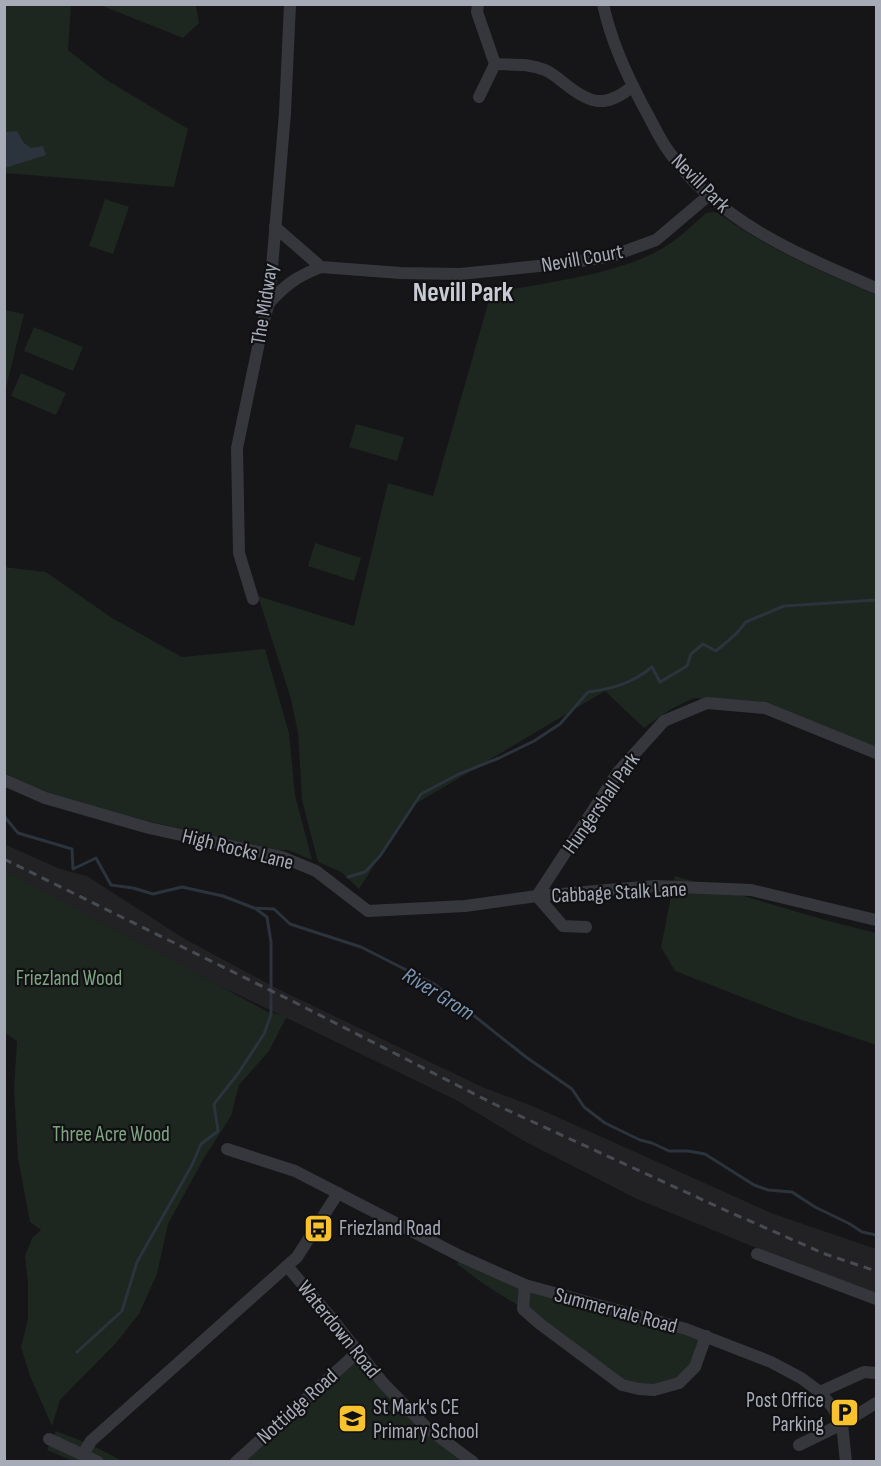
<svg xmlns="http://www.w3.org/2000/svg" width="881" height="1466" font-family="'Sofia Sans Condensed',sans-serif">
  <rect width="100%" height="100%" fill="#161618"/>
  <path fill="#222225" d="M4 844 60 869 87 876 183 938 278 989 482 1087 535 1107 771 1213 876 1249V1293L754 1247 637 1199 522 1140 456 1100 237 994 155 957 5 874Z"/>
  <g fill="#1d261f">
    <path d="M4 5H71L68 50 105 79 188 129 174 187 5 173Z"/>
    <path d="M100 5H196L199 23 183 38Z"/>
    <path d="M105 199 129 207 113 254 89 246Z"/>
    <path d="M713 212 718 213C766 248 822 272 876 295V748L769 704 694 698 671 709 644 728 605 691 412 806 359 889 341 872 318 862 302 800 298 733 291 699 258 596 354 626 388 483 433 496 491 293C542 283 609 276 656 252 675 242 691 227 706 213Z"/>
    <path d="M5 310 24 314 5 392 4 310Z"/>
    <path d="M34 327 83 347 73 371 24 351Z"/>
    <path d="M21 373 66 393 56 415 11 396Z"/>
    <path d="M356 424 404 437 397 461 349 447Z"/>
    <path d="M315 543 361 558 354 581 308 566Z"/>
    <path d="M4 567 46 572 112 618 182 657 265 649 289 733 295 795 312 860 288 850H278L151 822 48 794 5 774Z"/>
    <path d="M4 870 268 1012 287 1016 269 1051 239 1085 231 1116 204 1158 168 1224 157 1274 139 1314 116 1343 60 1400 52 1426 30 1376 21 1347 28 1319V1283L25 1256 32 1238 41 1230 30 1222 18 1158 14 1089 17 1041 5 1033Z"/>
    <path d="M675 876 825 920 876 933V1045L793 1017 675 971 661 947Z"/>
    <path d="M460 1257 485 1269 704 1336 694 1366 678 1381 654 1389 623 1384 524 1309 485 1285 457 1264Z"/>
    <path d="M359 1353 382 1384 472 1461 237 1462 269 1440 324 1392 320 1387Z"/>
    <path d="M56 1431 92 1445 122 1461H73L47 1450Z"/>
  </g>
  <path fill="#2b333c" d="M17 131 24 143 31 148 43 146 46 155 5 168V132Z"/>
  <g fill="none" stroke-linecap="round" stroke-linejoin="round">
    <g stroke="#2b333c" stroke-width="3">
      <path d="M4 816 18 833 72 849 73 869 96 858 111 885 133 888 153 894 182 887 223 896 254 908 274 909 290 924 361 947 434 984 526 1057 572 1089 584 1107 605 1123 640 1140 652 1143 669 1151H688L705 1154 754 1185 768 1190 792 1192 815 1207 850 1224 862 1232 876 1235"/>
      <path d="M348 877 365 872 380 856 421 794 459 774 499 758 534 741 560 724 588 692C612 689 633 683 652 667L660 682 687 666 691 654 703 644 716 651 736 634 746 622 784 606 876 600"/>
      <path d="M77 1352 122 1311 137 1262 192 1165 201 1144 218 1131 214 1104 237 1075 264 1034 271 1015V942L267 917 256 909"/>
    </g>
    <g stroke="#36373d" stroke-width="12">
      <path d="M478 4 477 12 495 64 479 97"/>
      <path d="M603 4C611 41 626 73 643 106 652 121 659 139 670 153 720 223 800 255 876 288"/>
      <path d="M495 64C512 65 528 63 545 70 552 73 558 78 564 83 590 104 605 109 633 86"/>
      <path d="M275 227 321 267 400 273 460 274 568 263 612 256 656 240 708 196"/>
      <path d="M269 303C286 284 298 276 321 267"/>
      <path d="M253 599 239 553 237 448 263 323 269 303 285 113 290 4"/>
      <path d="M4 780 45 798 149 828 282 857 316 871 368 911 465 906 537 896 655 886 751 890 876 920"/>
      <path d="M537 896 618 772 664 721 707 703 765 708 876 753"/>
      <path d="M537 896 563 926 586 927"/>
      <path d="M227 1149 295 1171 460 1256 525 1285 686 1329 771 1362 801 1378 820 1392 833 1408 842 1424 846 1462"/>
      <path d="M757 1254 876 1299"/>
      <path d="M287 1266 332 1319 383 1383 426 1427 473 1462"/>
      <path d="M525 1285 523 1309 540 1324 622 1385 639 1389 654 1390 679 1383 695 1367 706 1336"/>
      <path d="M820 1392 864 1372 876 1373"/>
      <path d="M49 1439 98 1462"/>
      <path d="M799 1445 842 1424 876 1403"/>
      <path d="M83 1454 91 1441 297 1257 338 1193"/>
      <path d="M236 1462 359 1351"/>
    </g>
    <path stroke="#494b52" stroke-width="3" stroke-dasharray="8 6" stroke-linecap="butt" d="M4 859 294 1002 494 1104 727 1211 825 1254 876 1271"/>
  </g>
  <defs>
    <symbol id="bus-square" viewBox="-11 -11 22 22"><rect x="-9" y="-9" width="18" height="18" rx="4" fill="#f7c22e" stroke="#111113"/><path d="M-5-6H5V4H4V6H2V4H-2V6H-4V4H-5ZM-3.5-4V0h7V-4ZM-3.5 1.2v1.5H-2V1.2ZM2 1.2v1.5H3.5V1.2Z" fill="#111"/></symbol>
    <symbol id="parking-square" viewBox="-11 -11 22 22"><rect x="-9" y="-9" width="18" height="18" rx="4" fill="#f7c22e" stroke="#111113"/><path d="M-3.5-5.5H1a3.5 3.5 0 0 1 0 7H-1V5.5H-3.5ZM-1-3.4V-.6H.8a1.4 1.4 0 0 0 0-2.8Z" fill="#111"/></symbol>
    <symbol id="school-square" viewBox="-11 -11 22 22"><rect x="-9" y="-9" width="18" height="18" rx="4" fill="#f7c22e" stroke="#111113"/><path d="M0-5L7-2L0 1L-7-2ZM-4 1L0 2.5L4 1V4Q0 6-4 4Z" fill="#111"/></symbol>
  </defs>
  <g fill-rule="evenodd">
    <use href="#bus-square" x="302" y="1212" width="33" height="33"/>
    <use href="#parking-square" x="828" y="1396" width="33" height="33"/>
    <use href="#school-square" x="336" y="1402" width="33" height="33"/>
  </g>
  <g text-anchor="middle" stroke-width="4.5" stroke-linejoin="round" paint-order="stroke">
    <g font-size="21" fill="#a7abb8" stroke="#111113">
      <text transform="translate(701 183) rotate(45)" y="7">Nevill Park</text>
      <text transform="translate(582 258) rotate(-10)" y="7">Nevill Court</text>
      <text transform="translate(264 304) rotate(-81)" y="7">The Midway</text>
      <text transform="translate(601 803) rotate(-55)" y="7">Hungershall Park</text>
      <text transform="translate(238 849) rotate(14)" y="7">High Rocks Lane</text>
      <text transform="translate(619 892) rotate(-3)" y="7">Cabbage Stalk Lane</text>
      <text transform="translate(616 1310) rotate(15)" y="7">Summervale Road</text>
      <text transform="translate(339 1329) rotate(51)" y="7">Waterdown Road</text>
      <text transform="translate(297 1406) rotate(-42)" y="7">Nottidge Road</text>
    </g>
    <g font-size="21" fill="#7ea483" stroke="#111113">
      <text x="69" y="985">Friezland Wood</text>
      <text x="111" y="1141">Three Acre Wood</text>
    </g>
    <g font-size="21" fill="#a7abb8" stroke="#111113" text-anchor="start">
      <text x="339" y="1235">Friezland Road</text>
      <text x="824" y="1407" text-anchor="end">Post Office<tspan x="824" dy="24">Parking</tspan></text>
      <text x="373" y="1414">St Mark's CE<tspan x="373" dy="24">Primary School</tspan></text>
    </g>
    <g font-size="22" font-style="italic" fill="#7d97b4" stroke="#111113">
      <text transform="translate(439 993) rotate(32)" y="8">River Grom</text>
    </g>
    <g font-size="27" font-weight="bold" fill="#c8cbd4" stroke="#111113">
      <text x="463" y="301">Nevill Park</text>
    </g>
  </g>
  <rect width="881" height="1466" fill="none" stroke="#a7abb8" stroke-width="12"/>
</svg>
